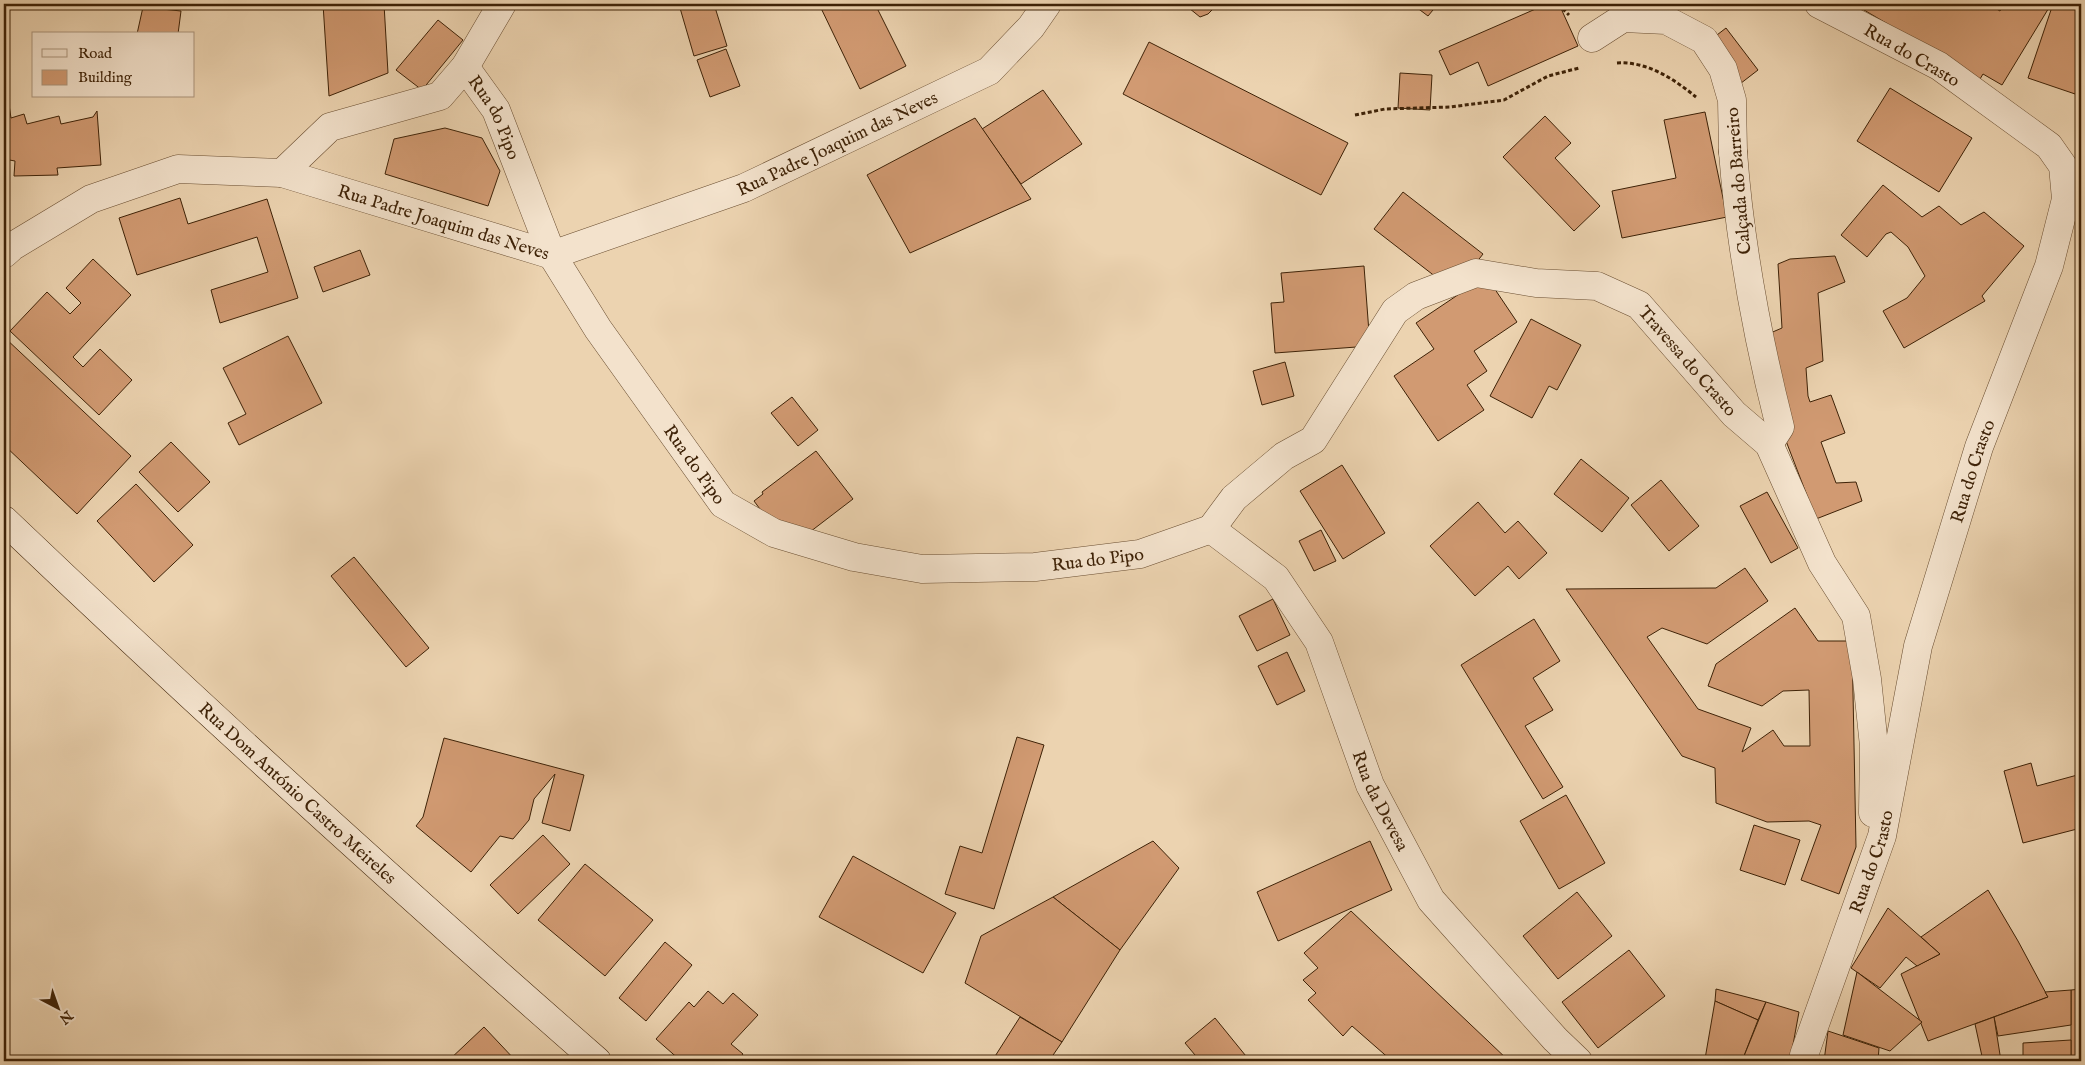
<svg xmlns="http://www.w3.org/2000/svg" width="2085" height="1065" font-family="'IM FELL English',serif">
  <rect width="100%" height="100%" fill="#ecd3b0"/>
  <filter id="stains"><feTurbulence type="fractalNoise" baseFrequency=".004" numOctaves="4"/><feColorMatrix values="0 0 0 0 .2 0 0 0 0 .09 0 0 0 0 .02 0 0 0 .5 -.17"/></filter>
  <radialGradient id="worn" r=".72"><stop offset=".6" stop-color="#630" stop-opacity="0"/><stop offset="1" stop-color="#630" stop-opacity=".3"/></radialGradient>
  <g fill="#d19a72" stroke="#3e2207">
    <path d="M323 4H384L388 73 329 96Z"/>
    <path d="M693 4H714L727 46 694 56 680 8Z"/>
    <path d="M819 4H875L906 66 860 89Z"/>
    <path d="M1184 4H1212L1213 9 1208 14 1200 17Z"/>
    <path d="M1412 4H1438L1428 16Z"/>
    <path d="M1547 4H1559L1578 46 1488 86 1478 62 1450 75 1439 51Z"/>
    <path d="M1854 4H1988L2000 11 2004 4H2046L2050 6 2002 85 1983 74 1980 79Z"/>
    <path d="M2053 4 2081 5V96L2028 78Z"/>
    <path d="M143 7 181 11 178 34H137Z"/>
    <path d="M438 20 463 40 422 90 396 70Z"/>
    <path d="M1726 28 1758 70 1736 87 1704 45Z"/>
    <path d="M1149 42 1348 143 1321 195 1123 94Z"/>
    <path d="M726 49 740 86 710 97 697 60Z"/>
    <path d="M1400 73 1432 75 1430 110 1398 108Z"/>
    <path d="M1890 88 1972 138 1939 192 1857 141Z"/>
    <path d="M1043 90 1082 144 1021 184 982 129Z"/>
    <path d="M8 98 11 118 24 114 27 124 59 116 61 124 93 117 97 111 101 165 57 168 58 175 14 176 15 161 4 159V99Z"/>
    <path d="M1705 112 1727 217 1622 238 1612 191 1676 178 1664 120Z"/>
    <path d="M1545 116 1571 143 1555 158 1600 206 1574 231 1503 157Z"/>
    <path d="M975 118 1031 199 910 253 867 175Z"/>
    <path d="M445 128 482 138 500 171 488 206 385 174 394 139Z"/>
    <path d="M1883 185 1922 217 1939 206 1961 225 1984 212 2024 246 1982 296 1985 301 1904 348 1883 311 1907 298 1925 276 1908 247 1891 232 1886 234 1867 257 1841 235Z"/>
    <path d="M1403 192 1483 254 1454 291 1374 229Z"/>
    <path d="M180 198 188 224 267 199 298 298 220 323 211 290 268 272 257 237 137 275 119 218Z"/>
    <path d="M360 250 370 275 323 292 314 267Z"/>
    <path d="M1835 256 1845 282 1818 293 1823 361 1806 368 1808 396 1810 402 1831 395 1845 433 1821 442 1836 483 1856 482 1862 501 1816 519 1776 415 1761 337 1782 328 1778 264 1790 259Z"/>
    <path d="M93 259 131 295 73 357 83 367 100 349 132 380 99 415 10 331 47 292 70 314 81 303 66 288Z"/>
    <path d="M1364 266 1370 346 1275 353 1271 303 1284 302 1281 273Z"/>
    <path d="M1486 276 1517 322 1474 351 1487 371 1467 385 1484 410 1438 441 1394 376 1434 349 1416 323Z"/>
    <path d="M1531 319 1581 345 1557 390 1549 386 1532 418 1490 396Z"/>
    <path d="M288 336 322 403 239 445 228 423 246 414 223 368Z"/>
    <path d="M4 337 131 456 77 514 4 445Z"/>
    <path d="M1285 362 1294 396 1262 405 1253 371Z"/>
    <path d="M792 397 818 430 798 446 771 413Z"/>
    <path d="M171 442 210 482 178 512 139 472Z"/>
    <path d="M816 451 853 499 789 548 754 501 763 494 762 492Z"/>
    <path d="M1581 459 1629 498 1602 532 1554 494Z"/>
    <path d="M1342 465 1385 533 1343 559 1300 491Z"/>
    <path d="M1661 480 1699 526 1669 551 1631 505Z"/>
    <path d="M136 484 193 545 154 582 97 521Z"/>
    <path d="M1767 492 1798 548 1771 563 1740 506Z"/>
    <path d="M1478 502 1505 533 1518 521 1547 553 1519 579 1508 566 1475 596 1430 546Z"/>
    <path d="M1321 530 1336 561 1314 571 1299 541Z"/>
    <path d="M354 557 429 648 406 667 331 576Z"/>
    <path d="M1745 568 1768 601 1707 644 1662 628 1647 637 1698 709 1751 728 1742 752 1773 730 1784 746H1810L1809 690 1783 691 1762 706 1708 686 1716 664 1795 608 1818 641H1852L1856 847 1839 894 1801 880 1821 825 1809 821 1767 822 1716 803 1715 768 1682 756 1566 589 1716 588Z"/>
    <path d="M1273 599 1290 635 1257 651 1239 616Z"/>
    <path d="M1534 619 1560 661 1533 678 1553 710 1525 726 1563 787 1543 799 1461 665Z"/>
    <path d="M1287 652 1305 691 1277 705 1258 666Z"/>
    <path d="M1017 737 1044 745 994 909 945 894 960 846 982 853Z"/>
    <path d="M444 738 584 775 570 831 542 823 555 774 534 799 529 820 513 839 500 836 471 872 416 826 423 817Z"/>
    <path d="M2031 763 2037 786 2081 774V828L2023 843 2004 771Z"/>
    <path d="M1566 795 1605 863 1559 889 1520 821Z"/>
    <path d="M1754 825 1800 840 1785 885 1740 870Z"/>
    <path d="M543 835 570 864 518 914 490 885Z"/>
    <path d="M1153 841 1179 868 1120 950 1053 897Z"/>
    <path d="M1370 841 1392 890 1278 941 1257 892Z"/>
    <path d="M853 856 956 913 923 973 819 917Z"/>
    <path d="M585 864 653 920 605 976 538 920Z"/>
    <path d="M1988 890 2018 941 2048 997 1928 1041 1901 974 1940 954 1921 937Z"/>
    <path d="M1577 892 1612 936 1558 979 1523 936Z"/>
    <path d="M1053 897 1120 950 1062 1042 965 983 981 936Z"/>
    <path d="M1888 908 1940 954 1917 966 1906 957 1880 988 1851 968Z"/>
    <path d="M1351 911 1509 1061H1392L1352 1026 1343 1036 1308 1000 1316 993 1303 980 1318 968 1304 953Z"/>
    <path d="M665 942 692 965 646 1021 619 998Z"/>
    <path d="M1629 950 1665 996 1598 1048 1562 1002Z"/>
    <path d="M1857 972 1922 1022 1890 1051 1843 1035Z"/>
    <path d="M1716 989 1766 1002 1758 1020 1715 1001Z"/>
    <path d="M2081 989V1061H2071V990Z"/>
    <path d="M2071 990V1025L1998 1036 1994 1017 2048 997 2045 992Z"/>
    <path d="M708 991 723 1004 733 993 758 1015 731 1044 743 1054 737 1061H681L656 1039 689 1002 694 1007Z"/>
    <path d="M1715 1001 1758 1020 1742 1061H1712L1705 1059Z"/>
    <path d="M1766 1002 1799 1012 1790 1061H1742Z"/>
    <path d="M1020 1017 1062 1042 1049 1061H992Z"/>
    <path d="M1994 1017 2001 1061H1983L1975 1024Z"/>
    <path d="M1215 1018 1250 1061H1200L1185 1043Z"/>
    <path d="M484 1027 516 1061H448Z"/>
    <path d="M1828 1031 1879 1048 1878 1061H1824Z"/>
    <path d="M2071 1040V1061H2023V1043Z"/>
  </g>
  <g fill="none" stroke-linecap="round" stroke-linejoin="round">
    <defs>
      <path id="pedestrian" d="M1592 38 1623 18 1666 20 1704 40 1723 69 1732 100 1733 152"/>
      <g id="minor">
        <path id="s1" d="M465 67 496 110 552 255 598 329 723 504 774 533 854 557 922 569 1035 567 1140 554 1211 529"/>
        <path d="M1733 152C1740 245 1757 336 1780 427L1769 444"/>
        <path d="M282 173 330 127 440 96 465 67 502 4"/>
        <path id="s2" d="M1211 529 1234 498 1284 456 1313 440 1395 311 1416 296 1476 273 1536 283 1597 286 1639 305 1734 414 1769 444 1822 563 1856 616 1867 679 1874 746 1873 813"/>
        <path id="s3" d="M1211 529 1276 578 1319 642 1370 785 1431 900 1555 1039 1578 1061"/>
        <path id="s4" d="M1804 1061V1055L1882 836 1918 646 1979 447 2049 266 2066 199 2063 166 2049 146 1939 66 1819 4"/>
      </g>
      <g id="tertiary">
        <path id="s5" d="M4 254 13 246 91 199 178 169 282 173 552 255 744 188 989 71 1031 27 1047 4"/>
      </g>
      <g id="secondary">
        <path id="s6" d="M4 520C197 704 396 885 597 1061"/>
      </g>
    </defs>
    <use href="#pedestrian" stroke="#6a4e31" stroke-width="29"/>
    <use href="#minor" stroke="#6a4e31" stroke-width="29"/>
    <use href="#tertiary" stroke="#6a4e31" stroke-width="29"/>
    <use href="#secondary" stroke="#3e2207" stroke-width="29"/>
    <g stroke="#3e2207" stroke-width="3" stroke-dasharray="4 2.5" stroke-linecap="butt">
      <path d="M1558 4 1569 15"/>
      <path d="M1617 63C1647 61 1674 79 1696 97"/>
      <path d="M1355 115 1385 109 1450 107 1504 100 1548 76 1579 68"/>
    </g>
    <use href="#pedestrian" stroke="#f3e2cc" stroke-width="28"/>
    <use href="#minor" stroke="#f3e2cc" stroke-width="28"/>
    <use href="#tertiary" stroke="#f3e2cc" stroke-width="28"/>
    <use href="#secondary" stroke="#f3e2cc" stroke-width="28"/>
  </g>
  <g text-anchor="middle" stroke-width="4" stroke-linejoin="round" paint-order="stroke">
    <g font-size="18" fill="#3e2207" stroke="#f3e2cc">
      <text transform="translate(1912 55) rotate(30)" y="6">Rua do Crasto</text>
      <text dy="6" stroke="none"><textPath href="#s1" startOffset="59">Rua do Pipo</textPath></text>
      <text dy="6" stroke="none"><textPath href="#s5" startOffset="888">Rua Padre Joaquim das Neves</textPath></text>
      <text transform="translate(1738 181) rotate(-95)" y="6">Calçada do Barreiro</text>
      <text dy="6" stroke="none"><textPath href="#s5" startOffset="468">Rua Padre Joaquim das Neves</textPath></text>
      <text dy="6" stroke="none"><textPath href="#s2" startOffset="622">Travessa do Crasto</textPath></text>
      <text dy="6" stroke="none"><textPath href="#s1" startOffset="462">Rua do Pipo</textPath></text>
      <text dy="6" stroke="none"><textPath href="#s4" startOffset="615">Rua do Crasto</textPath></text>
      <text dy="6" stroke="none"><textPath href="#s1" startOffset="898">Rua do Pipo</textPath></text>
      <text dy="6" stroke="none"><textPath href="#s6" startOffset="401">Rua Dom António Castro Meireles</textPath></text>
      <text dy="6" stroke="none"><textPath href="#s3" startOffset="329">Rua da Devesa</textPath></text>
      <text dy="6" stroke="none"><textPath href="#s4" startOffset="211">Rua do Crasto</textPath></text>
    </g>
  </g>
  <rect width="2085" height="1065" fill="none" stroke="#ecd3b0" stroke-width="20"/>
  <rect x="5" y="5" width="2075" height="1055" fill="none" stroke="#3e2207" stroke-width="2.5"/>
  <rect x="10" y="10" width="2065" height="1045" fill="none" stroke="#3e2207"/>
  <rect x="32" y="32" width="162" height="65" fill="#f3e2cc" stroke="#ab957d"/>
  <rect x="42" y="49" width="25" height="8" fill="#f3e2cc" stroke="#ab957d"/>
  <text x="78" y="58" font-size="15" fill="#3e2207">Road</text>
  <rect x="42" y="70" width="25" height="15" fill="#d19a72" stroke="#ab957d"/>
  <text x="78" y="82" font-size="15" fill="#3e2207">Building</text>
  <g transform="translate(58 1008) rotate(139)" stroke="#f3e2cc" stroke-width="4" paint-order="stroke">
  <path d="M0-4L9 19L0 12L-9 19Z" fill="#3e2207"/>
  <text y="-8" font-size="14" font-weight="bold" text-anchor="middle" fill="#3e2207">N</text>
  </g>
  <rect width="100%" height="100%" filter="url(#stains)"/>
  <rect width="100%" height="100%" fill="url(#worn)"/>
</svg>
